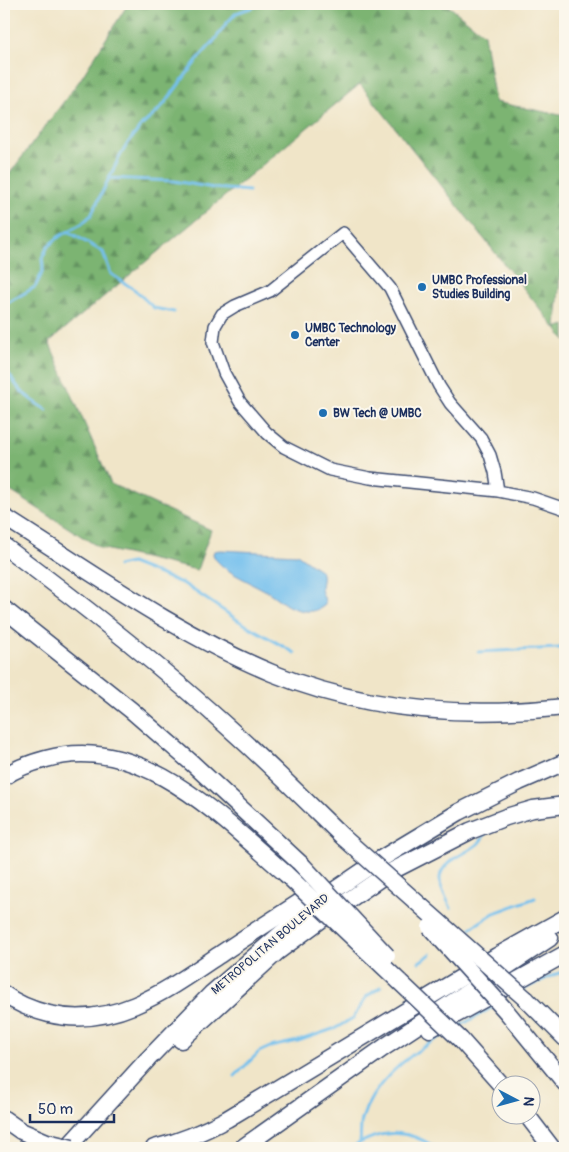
<svg xmlns="http://www.w3.org/2000/svg" width="569" height="1152" font-family="Pangolin,sans-serif">
  <defs>
    <pattern id="forest-firs" width="22" height="20" patternUnits="userSpaceOnUse" patternTransform="scale(1.25)"><rect width="22" height="20" fill="#7bb472"/><path d="M5 1l3.5 6h-7zM16 11l3.5 6h-7z" fill="#649361"/></pattern>
  </defs>
  <rect width="100%" height="100%" fill="#fbf7ec"/>
  <filter id="ink" filterUnits="userSpaceOnUse"><feTurbulence type="fractalNoise" baseFrequency=".02" numOctaves="2"/><feDisplacementMap in="SourceGraphic" scale="10" xChannelSelector="R" yChannelSelector="G"/><feConvolveMatrix kernelMatrix="1 2 1 2 8 2 1 2 1" color-interpolation-filters="sRGB"/></filter>
  <filter id="wash" filterUnits="userSpaceOnUse"><feTurbulence type="fractalNoise" baseFrequency=".0096" numOctaves="4" result="noise"/><feDisplacementMap in="SourceGraphic" scale="20" xChannelSelector="R" yChannelSelector="G"/><feGaussianBlur stdDeviation="1.12" result="paint"/><feColorMatrix in="noise" values="0 0 0 0 0 0 0 0 0 0 0 0 0 0 0 0 0 1.4 0 .05"/><feComposite in="paint" operator="in"/></filter>
  <g filter="url(#wash)">
    <rect width="100%" height="100%" fill="#f0e5c8"/>
    <path fill="url(#forest-firs)" stroke="#4b7268" d="M128 4H446L484 34 495 102 565 116V209L556 328 565 325V340L360 84 49 342 111 484 211 530 197 570 100 548 4 487V181L80 80Z"/>
    <path fill="#74c0ed" stroke="#4878a6" d="M220 550 297 554 321 571C324 578 321 582 321 589 322 595 326 599 325 605 316 613 306 612 296 609 284 606 276 596 266 591 252 582 218 570 213 554L214 551Z"/>
    <g fill="none" stroke-linecap="round" stroke-linejoin="round">
      <g stroke="#74c0ed" stroke-width="3">
        <path d="M109 178 174 181 214 188 249 191"/>
        <path d="M69 232 103 252 111 274 135 290 154 308 174 312"/>
        <path d="M4 305 35 287 41 275 43 268 42 258 48 246 60 236 83 223 91 215 120 156 128 143 142 125 155 114 164 104 198 59 214 41 226 24 236 13 262 4"/>
        <path d="M4 366C17 389 24 396 47 410"/>
        <path d="M118 566 131 563 184 584 239 621 295 653"/>
        <path d="M478 652 559 648 565 646"/>
        <path d="M451 908C447 899 439 887 440 878 441 861 468 853 478 844 481 841 483 837 485 834"/>
        <path d="M471 928 494 913 535 898"/>
        <path d="M419 962 431 954"/>
        <path d="M524 989 556 974 565 972"/>
        <path d="M456 1028 495 1006"/>
        <path d="M235 1076 259 1052 270 1047 298 1041 336 1028 353 1018 367 996 381 987"/>
        <path d="M360 1142C361 1135 360 1126 362 1119 374 1079 412 1052 447 1033"/>
        <path d="M351 1148C381 1129 406 1128 436 1148"/>
      </g>
    </g>
  </g>
  <g filter="url(#ink)">
    <g fill="none" stroke-linecap="round" stroke-linejoin="round">
      <defs>
        <path id="minor" d="M498 491 495 472 490 455 481 438 450 403 439 386 390 288 343 233 270 291 235 306 222 314 215 326 213 342 224 373 240 402 267 433 284 447 330 470 370 478 498 491 533 498 565 509"/>
        <g id="highway">
          <path d="M4 517C90 571 177 634 272 673 365 711 466 718 565 707"/>
          <path d="M4 546C82 604 159 664 231 730 270 765 307 802 344 838"/>
          <path d="M4 609 131 710 193 764 302 865"/>
          <path d="M4 777C16 768 31 763 46 759 141 732 221 818 286 874"/>
          <path d="M4 994C17 1004 33 1010 49 1014 115 1030 170 988 222 953 253 932 285 912 317 891"/>
          <path d="M526 999 565 1038"/>
          <path d="M507 1012 565 1083"/>
          <path d="M430 1029 565 954"/>
          <path d="M181 1040 277 952 330 913 388 873 470 831 506 817 533 809 565 805"/>
          <path d="M461 1040 502 1086"/>
          <path d="M526 1114 552 1148"/>
          <path d="M4 1119 21 1131"/>
          <path d="M67 1148 148 1059 211 994 320 900 379 860 459 812 519 782 565 762"/>
          <path d="M154 1148C180 1142 203 1132 227 1119L497 956 565 918"/>
          <path d="M242 1148 386 1046 550 938"/>
        </g>
      </defs>
      <use href="#minor" stroke="#3b4a6e" stroke-width="14"/>
      <use href="#highway" stroke="#3b4a6e" stroke-width="19"/>
      <use href="#minor" stroke="#fff" stroke-width="11"/>
      <use href="#highway" stroke="#fff" stroke-width="16"/>
      <defs>
        <g id="highway-bridge">
          <path d="M344 838 526 999"/>
          <path d="M302 865 387 956"/>
          <path d="M286 874 461 1040"/>
          <path d="M430 927 507 1012"/>
          <path d="M21 1131 47 1142 72 1148"/>
        </g>
      </defs>
      <use href="#highway-bridge" stroke="#3b4a6e" stroke-width="19" stroke-linecap="butt"/>
      <use href="#highway-bridge" stroke="#fff" stroke-width="16"/>
    </g>
  </g>
  <g fill="#1f6fb2" stroke="#fbf7ec" stroke-width="2">
    <circle cx="422" cy="287" r="5"/>
    <circle cx="295" cy="335" r="5"/>
    <circle cx="323" cy="413" r="5"/>
  </g>
  <g text-anchor="middle" stroke-width="4" stroke-linejoin="round" paint-order="stroke">
    <g font-size="12" font-weight="bold" fill="#1b2f5e" stroke="#fbf7ec" text-anchor="start">
      <text x="432" y="284">UMBC Professional<tspan x="432" dy="14">Studies Building</tspan></text>
      <text x="305" y="332">UMBC Technology<tspan x="305" dy="14">Center</tspan></text>
      <text x="333" y="417">BW Tech @ UMBC</text>
    </g>
    <g font-size="12" fill="#1b2f5e" stroke="#fbf7ec">
      <text transform="translate(270 944) rotate(-40)" y="4">METROPOLITAN BOULEVARD</text>
    </g>
  </g>
  <rect width="569" height="1152" fill="none" stroke="#fbf7ec" stroke-width="20"/>
  <g transform="translate(516 1100) rotate(96)"><circle r="24" fill="#fbf7ec" stroke="#a1a7b3"/>
  <path d="M0-4L9 19L0 12L-9 19Z" fill="#1f6fb2"/>
  <text y="-8" font-size="14" font-weight="bold" text-anchor="middle" fill="#1b2f5e">N</text>
  </g>
  <path d="M30 1114v8h84v-8" fill="none" stroke="#1b2f5e" stroke-width="2.5"/>
  <text x="38" y="1114" font-size="15" fill="#1b2f5e" stroke="#fbf7ec" stroke-width="4" paint-order="stroke">50 m</text>
</svg>
